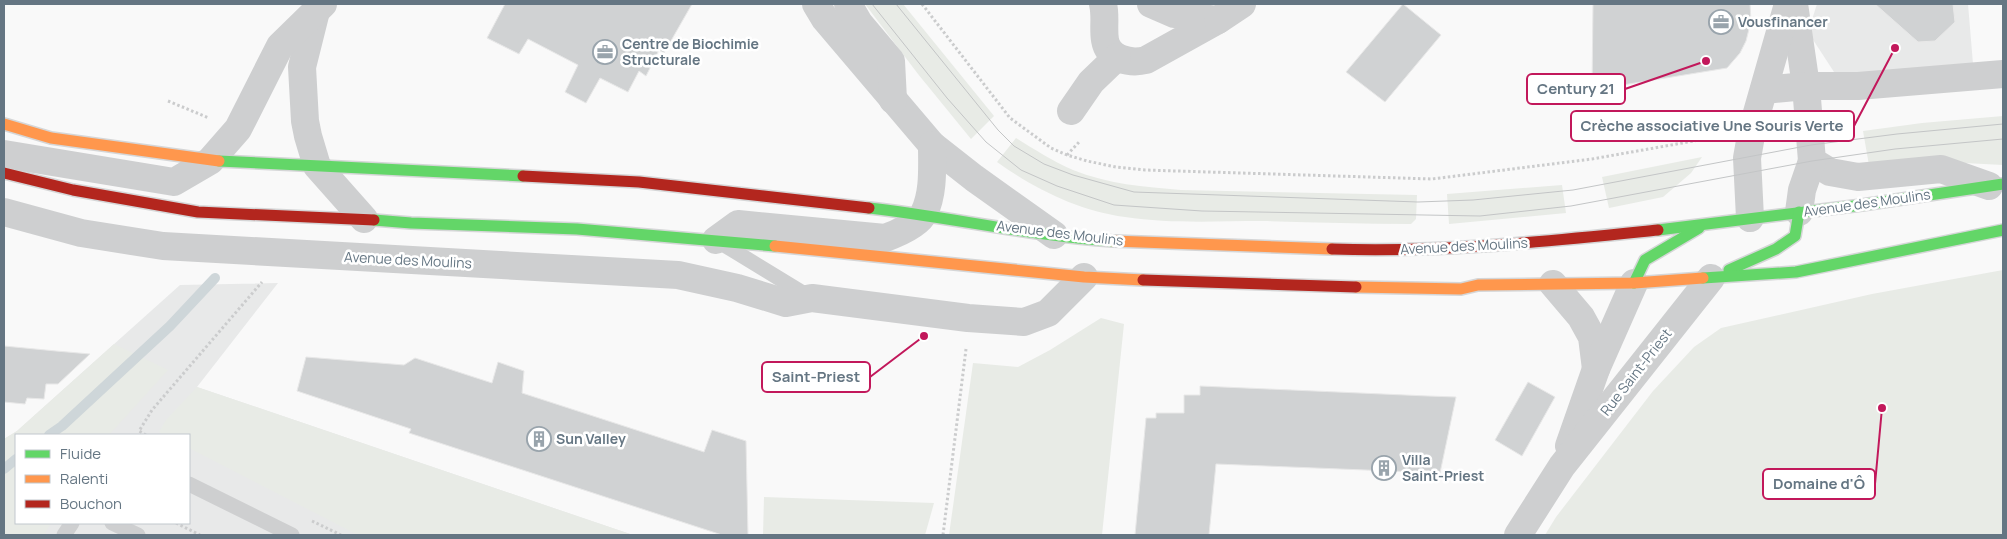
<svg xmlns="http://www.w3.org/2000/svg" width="2007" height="539" font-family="Manrope,sans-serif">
  <rect width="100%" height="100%" fill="#f9f9f9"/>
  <g fill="#e8e9e9" fill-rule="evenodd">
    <path d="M1817 4H1968L1973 64 1836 75 1808 32Z"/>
    <path d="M278 283 197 387 633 535H4V439L17 431 180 285ZM16 435H189V523H16Z"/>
  </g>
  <g fill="#e8ebe6">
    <path d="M865 4H903L994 116 971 139 918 74Z"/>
    <path d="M2003 116V165L1945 162 1870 171 1863 131 1922 123Z"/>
    <path d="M1016 138C1034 149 1052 161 1073 170 1107 184 1145 187 1181 190L1417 195 1416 219 1411 224C1361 224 1312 222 1262 221 1217 221 1170 224 1125 217 1079 211 1035 189 997 162Z"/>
    <path d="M1702 157 1691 173 1663 197 1609 208 1602 177Z"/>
    <path d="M1562 185 1566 213 1449 224 1447 194Z"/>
    <path d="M2003 270V535H1545L1556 517 1653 391 1694 347 1721 328 1872 294Z"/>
    <path d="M1101 318 1124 324 1102 535H949L973 363 1018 367 1050 350Z"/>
    <path d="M114 344 168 370 109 435H16V523H51L44 535H4V439L17 431Z"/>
    <path d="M197 387 633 535H358L189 448V435H164L159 432 166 420Z"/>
    <path d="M764 497 934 503 925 535H763Z"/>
  </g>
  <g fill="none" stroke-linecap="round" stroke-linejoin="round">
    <g stroke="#ced6d9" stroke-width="10">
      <path d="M49 435 62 426 170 326 215 278"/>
      <path d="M4 469 16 459"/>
    </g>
  </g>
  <g fill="#d0d2d3" stroke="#e8e8e8">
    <path d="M505 4H692L664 53 659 50 646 76 639 71 628 92 600 78 586 103 565 92 578 65 528 39 519 54 487 38Z"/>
    <path d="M1403 4 1441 35 1385 102 1346 72Z"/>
    <path d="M1593 4H1750L1751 21 1746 41 1740 53 1727 68 1592 90Z"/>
    <path d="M1875 4H1953L1955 22 1935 41 1918 42Z"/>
    <path d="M4 346 56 351 90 354 58 384H46L44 399 27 398 25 404 4 402Z"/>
    <path d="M306 357 404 365 415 358 492 383 498 362 524 371 522 393 704 452 712 430 746 441 748 535H722L409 433 411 429 297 391Z"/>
    <path d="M1528 382 1555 397 1522 456 1495 440Z"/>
    <path d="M1200 386 1428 396 1456 397 1440 473 1216 464 1209 535H1135L1146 418H1156V413H1184V395H1200Z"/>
  </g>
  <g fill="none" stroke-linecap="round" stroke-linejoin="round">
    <defs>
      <g id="fast">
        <path d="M219 161 523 176"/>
        <path d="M869 208C950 217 1031 236 1113 241"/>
        <path d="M374 220 411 223 577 229 775 246"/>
        <path d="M1658 230 1862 205 2003 184"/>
        <path d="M1729 270 1776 249 1795 236 1799 212"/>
        <path d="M1703 278 1796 272 2003 230"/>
        <path d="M1634 283 1645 260 1699 228"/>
      </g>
      <g id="slow">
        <path d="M4 124 51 138 219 161"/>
        <path d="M1113 241 1332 249"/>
        <path d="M775 246 1084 277 1143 280"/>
        <path d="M1356 287 1461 289 1478 285 1634 283 1703 278"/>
      </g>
      <g id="jam">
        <path d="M4 173 73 190 198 212 374 220"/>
        <path d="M523 176 639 182 869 208"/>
        <path d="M1332 249C1441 253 1550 241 1658 230"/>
        <path d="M1143 280 1356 287"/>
      </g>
    </defs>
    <use href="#fast" stroke="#d5d6d7" stroke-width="14"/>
    <use href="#slow" stroke="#d5d6d7" stroke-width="14"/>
    <use href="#jam" stroke="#d5d6d7" stroke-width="14"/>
    <g stroke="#cbcccd" stroke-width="3" stroke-dasharray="2.5 2.5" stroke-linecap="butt">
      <path d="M922 4 1010 118 1051 148 1067 155 1087 161 1116 167 1145 170 1432 179 1592 159 1722 136"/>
      <path d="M168 101 209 118"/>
      <path d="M1067 155 1080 141"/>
      <path d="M146 435 139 431 152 410 262 282"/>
      <path d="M312 521 341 535"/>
      <path d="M176 523 200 535"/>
      <path d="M943 535 966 349"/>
    </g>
    <g stroke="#cecfd0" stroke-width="15">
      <path d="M726 246 811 298"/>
      <path d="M189 484 292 535"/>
      <path d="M112 523 138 535"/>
      <path d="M64 535 72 523"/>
    </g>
    <g stroke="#cecfd0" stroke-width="28">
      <path d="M816 4 825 19 932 145 974 178 1054 235"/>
      <path d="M848 4 859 23 891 61 893 100"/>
      <path d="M1103 4C1106 16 1103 28 1105 40 1108 59 1130 64 1146 60L1218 20 1174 14 1151 4"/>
      <path d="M1794 4 1806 86 1812 161 1830 172 1858 177 1941 169 1989 186"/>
      <path d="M316 11 302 67 305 121 308 136 317 166 364 219"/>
      <path d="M1218 20 1242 4"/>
      <path d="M1764 90 1806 86H1858L2003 74"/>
      <path d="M1071 111 1091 82 1117 57"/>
      <path d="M4 154 174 182 210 161 238 129 280 46 323 4"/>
      <path d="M4 212 81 233 163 246 678 275 737 288 786 303 812 298 968 318 1024 322 1048 313 1084 277"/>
      <path d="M1799 212 1802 190 1812 161"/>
      <path d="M1750 218 1747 158 1752 130 1788 4"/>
      <path d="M716 240 738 224 885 238C896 234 919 224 924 213 934 193 932 167 932 145"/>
      <path d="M1553 284 1581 317 1592 337 1596 369"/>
      <path d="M1569 446 1596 369 1634 283"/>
      <path d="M1518 535 1562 466 1711 278"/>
    </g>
    <use href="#fast" stroke="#63d668" stroke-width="11"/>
    <use href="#slow" stroke="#ff974d" stroke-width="11"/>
    <use href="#jam" stroke="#b3261e" stroke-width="11"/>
    <g stroke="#c3c5c6" stroke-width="1">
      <path d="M872 4 947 98 986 142 1021 170 1057 186 1114 205 1202 211 1480 216 1571 206 1812 161 1895 149 2003 139"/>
      <path d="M896 4 998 130 1014 146 1044 164 1073 175 1134 192 1418 202 1473 200 1573 190 1811 145 1897 134 2003 124"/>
    </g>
  </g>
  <defs>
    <symbol id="office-ring" viewBox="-11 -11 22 22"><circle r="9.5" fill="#fff" stroke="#99a4ac" stroke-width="1.5"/><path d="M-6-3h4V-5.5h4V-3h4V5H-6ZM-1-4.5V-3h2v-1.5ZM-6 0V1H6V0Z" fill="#99a4ac"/></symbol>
    <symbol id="building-ring" viewBox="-11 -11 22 22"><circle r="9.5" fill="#fff" stroke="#99a4ac" stroke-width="1.5"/><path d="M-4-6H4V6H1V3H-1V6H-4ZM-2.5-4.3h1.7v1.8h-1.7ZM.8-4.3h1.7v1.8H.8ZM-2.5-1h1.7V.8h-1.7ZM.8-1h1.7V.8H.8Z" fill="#99a4ac"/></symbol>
  </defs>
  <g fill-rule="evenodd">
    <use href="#office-ring" x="1707" y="8" width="28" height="28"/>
    <use href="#office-ring" x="591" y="38" width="28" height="28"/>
    <use href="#building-ring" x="525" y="425" width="28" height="28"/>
    <use href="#building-ring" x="1370" y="454" width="28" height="28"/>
  </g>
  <g text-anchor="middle" stroke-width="5" stroke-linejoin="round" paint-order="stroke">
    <g font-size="14" font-weight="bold" fill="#657683" stroke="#fff" text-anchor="start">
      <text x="1738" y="27">Vousfinancer</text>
      <text x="622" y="49">Centre de Biochimie<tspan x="622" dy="16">Structurale</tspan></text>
      <text x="556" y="444">Sun Valley</text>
      <text x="1402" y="465">Villa<tspan x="1402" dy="16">Saint-Priest</tspan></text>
    </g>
    <g font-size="14" fill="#657683" stroke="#fff">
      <text transform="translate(1867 203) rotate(-8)" y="5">Avenue des Moulins</text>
      <text transform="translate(1060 233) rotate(7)" y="5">Avenue des Moulins</text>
      <text transform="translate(1464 246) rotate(-3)" y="5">Avenue des Moulins</text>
      <text transform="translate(408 260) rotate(3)" y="5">Avenue des Moulins</text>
      <text transform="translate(1636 372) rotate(-52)" y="5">Rue Saint-Priest</text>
    </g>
  </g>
  <path fill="none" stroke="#c2185b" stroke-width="2" d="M1706 61L1625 89M1895 48L1854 126M924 336L870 377M1882 408L1875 484"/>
  <g fill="#c2185b" stroke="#fff" stroke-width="2">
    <circle cx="1706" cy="61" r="5"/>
    <circle cx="1895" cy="48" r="5"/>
    <circle cx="924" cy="336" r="5"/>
    <circle cx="1882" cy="408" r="5"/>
  </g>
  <g fill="#fff" stroke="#c2185b" stroke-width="2">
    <rect x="1527" y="74" width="98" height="30" rx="5"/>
    <rect x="1571" y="111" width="283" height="30" rx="5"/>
    <rect x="762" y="362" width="108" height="30" rx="5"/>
    <rect x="1763" y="469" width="112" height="30" rx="5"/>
  </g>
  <g font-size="15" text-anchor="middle" font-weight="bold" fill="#657683">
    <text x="1576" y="94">Century 21</text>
    <text x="1712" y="131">Crèche associative Une Souris Verte</text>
    <text x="816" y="382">Saint-Priest</text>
    <text x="1819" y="489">Domaine d'Ô</text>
  </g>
  <rect width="2007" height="539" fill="none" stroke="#657683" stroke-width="10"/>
  <rect x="15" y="434" width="175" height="90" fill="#ffffff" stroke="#c1c8cd"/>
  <rect x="25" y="450" width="25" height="8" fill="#63d668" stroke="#c1c8cd"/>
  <text x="60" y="459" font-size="15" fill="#657683">Fluide</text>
  <rect x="25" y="475" width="25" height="8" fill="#ff974d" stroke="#c1c8cd"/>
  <text x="60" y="484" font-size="15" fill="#657683">Ralenti</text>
  <rect x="25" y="500" width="25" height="8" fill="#b3261e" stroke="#c1c8cd"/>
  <text x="60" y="509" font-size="15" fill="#657683">Bouchon</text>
</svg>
